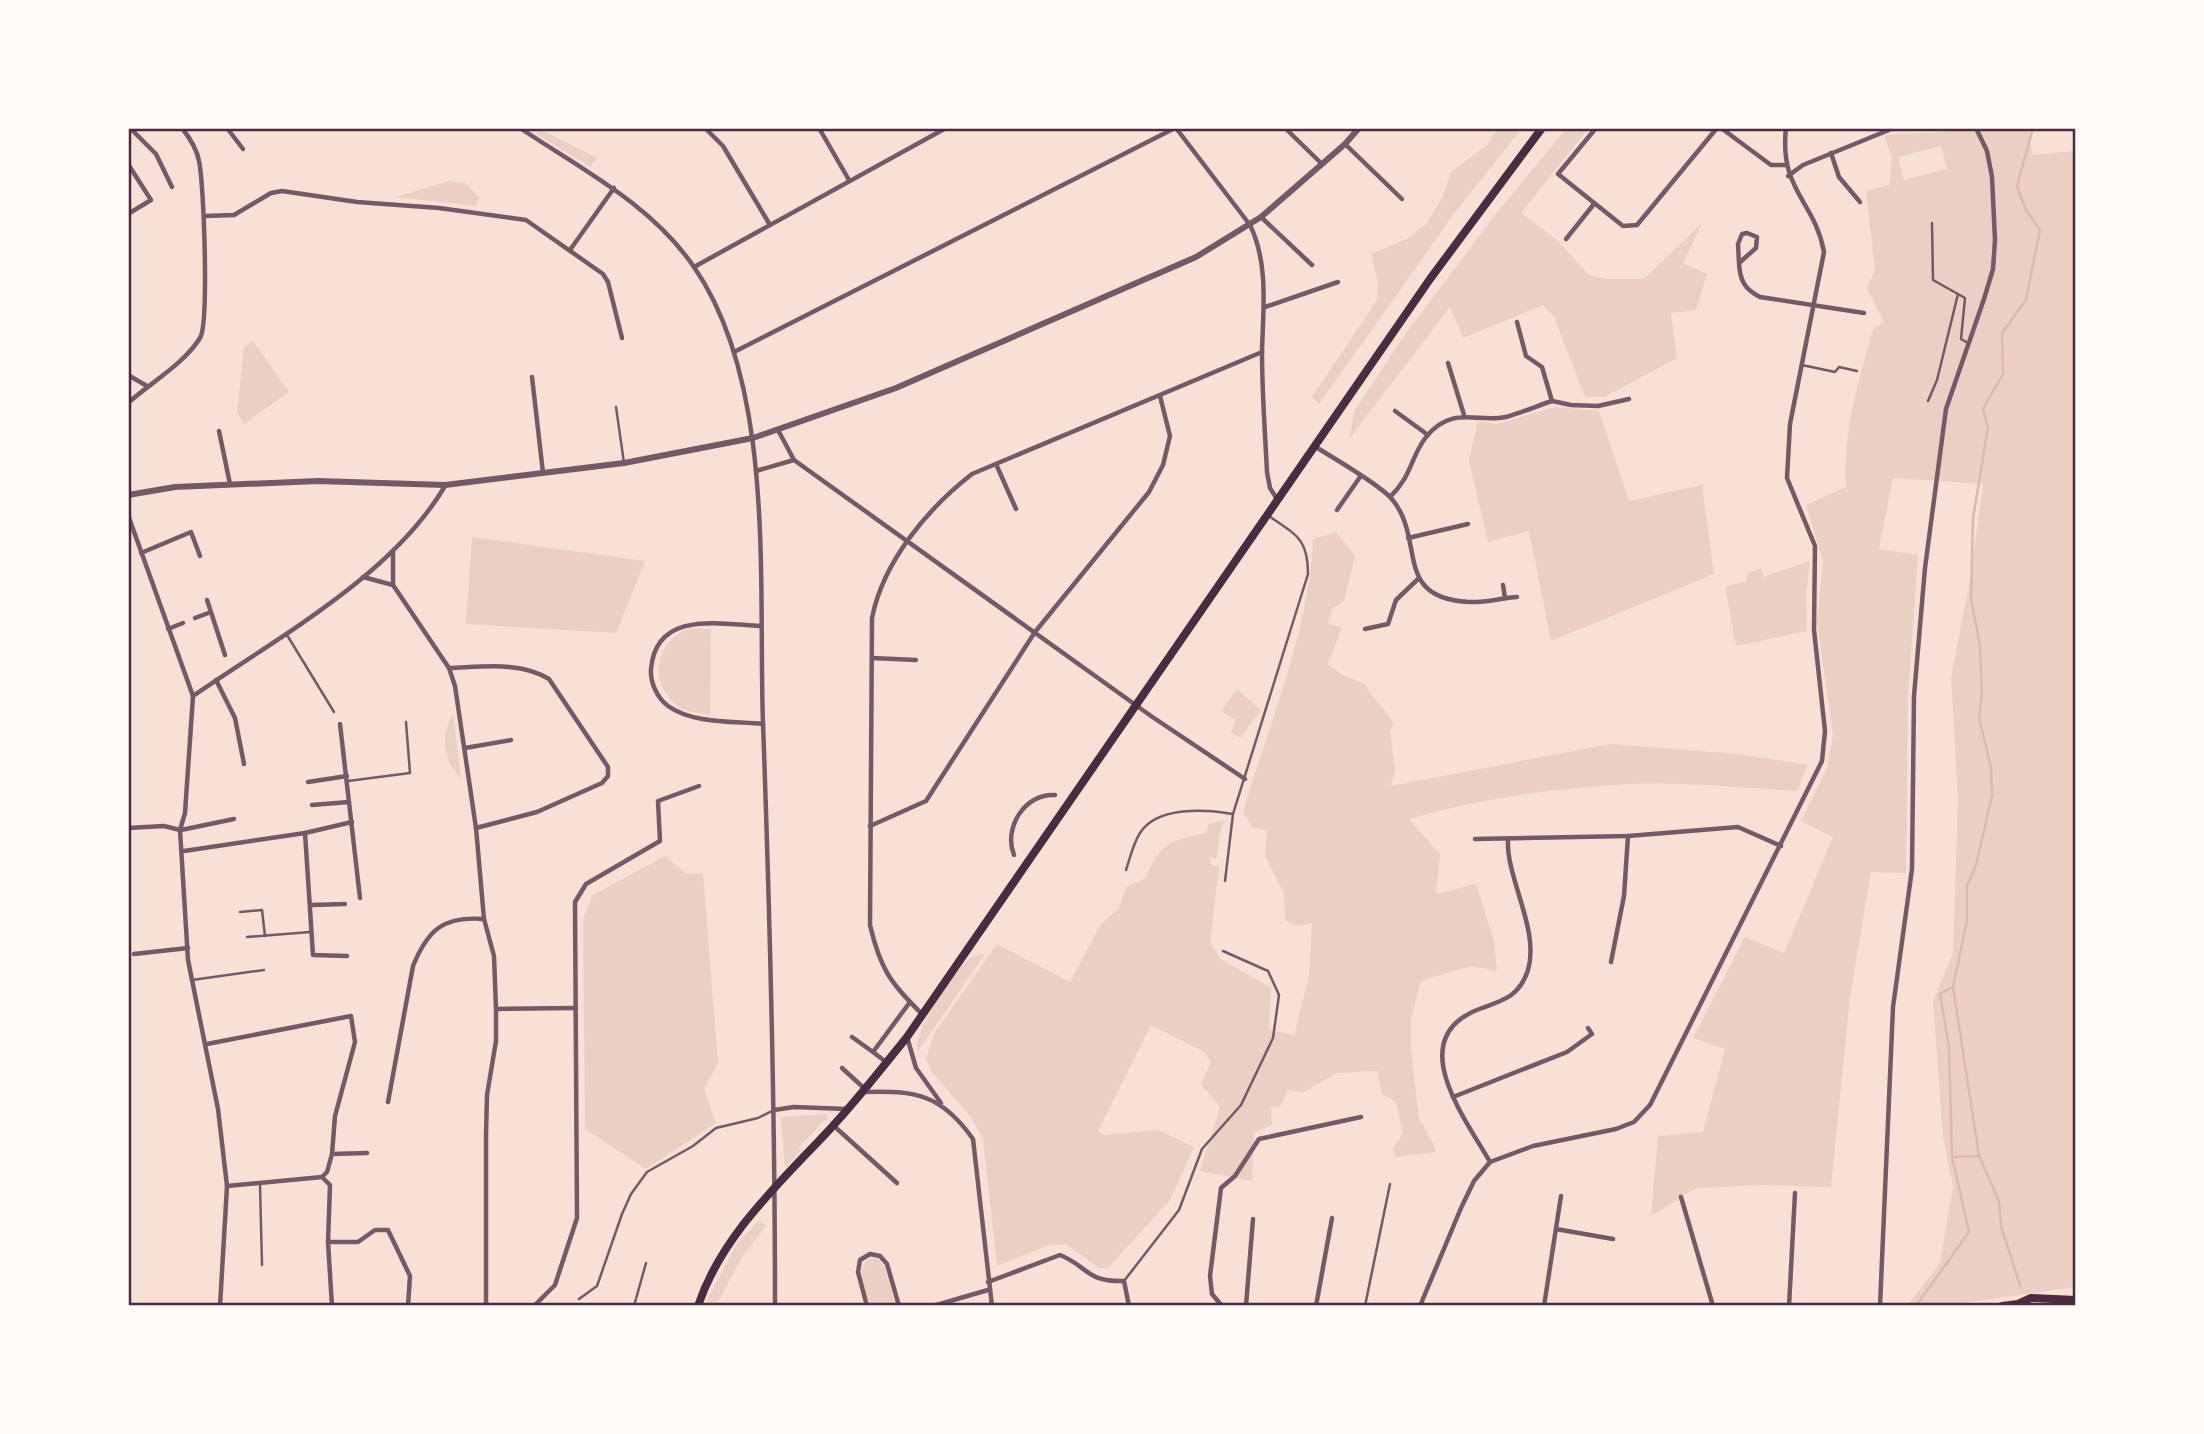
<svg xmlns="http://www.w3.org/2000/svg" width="2204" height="1434" font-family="'Alegreya Sans',sans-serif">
  <rect width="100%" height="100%" fill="#f7e1d7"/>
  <g fill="#ebcfc5" fill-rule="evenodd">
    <path d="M1498 128H1522L1456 211 1319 404 1312 397 1377 300 1378 283 1371 254 1409 238 1427 223 1443 196 1451 172 1487 145Z"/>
    <path d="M1567 128H1589L1521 213 1557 240 1589 275 1606 279H1644L1703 222 1683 263 1707 274 1696 310 1671 313 1677 358 1605 397H1585L1554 317 1543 305 1463 338 1450 307 1349 439 1355 410 1403 337 1499 210Z"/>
    <path d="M1957 128H2029L2032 155 2076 151V1287L1942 1306H1907L1940 1263 1953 1186 1943 1138 1933 1001 1953 953 1958 801 1951 678 1970 580 1983 484 1893 478 1879 549 1918 555 1908 697 1906 873 1871 872 1850 997 1831 1187 1763 1185 1696 1188 1651 1216 1658 1136 1703 1132 1725 1049 1693 1038 1745 937 1784 953 1833 837 1801 821 1827 768 1833 735 1817 622 1823 561 1806 505 1846 487C1843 430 1858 384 1873 329L1884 322 1867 288 1875 270 1866 191 1889 185 1892 158 1884 135 1944 132ZM1941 146 1947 169 1904 180 1898 157Z"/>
    <path d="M539 129 597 158 590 167 536 134Z"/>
    <path d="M449 181 465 183 479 197 476 206 396 197Z"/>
    <path d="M253 341 289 392 244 424 237 412 244 347Z"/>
    <path d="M1555 407 1599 411 1629 501 1702 485 1714 574 1551 641 1529 531 1488 542 1469 461 1478 421 1497 424Z"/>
    <path d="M1336 532 1355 556 1344 601 1332 609 1328 624 1342 627 1328 664 1342 675 1365 684C1373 700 1385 708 1394 724L1390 731 1395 770 1391 786 1610 744 1738 754 1808 765 1797 791C1742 788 1686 782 1631 784 1557 788 1480 798 1409 819L1440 854 1436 894 1476 884 1494 941 1497 971 1471 966 1421 981 1411 1018V1050L1419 1118 1435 1147V1152L1395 1157 1393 1148 1403 1133 1396 1102 1382 1094 1377 1071 1337 1073 1304 1092 1288 1090 1280 1106 1271 1107 1272 1125 1254 1132 1252 1181 1200 1171 1220 1107 1201 1084 1211 1062 1204 1052 1151 1025 1098 1131 1104 1135 1158 1130 1194 1147 1170 1200 1108 1268H1099L1066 1244 1049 1245 997 1266 983 1139 970 1116 931 1071 926 1058 935 1032 997 944 1070 982 1101 924 1118 909 1127 887 1146 878C1160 843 1170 840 1207 833L1208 824 1225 820 1220 831 1217 858H1209L1212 866H1219L1210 943 1221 959 1271 988 1269 1030 1294 1035 1309 976 1312 923 1298 926 1285 920 1284 894 1265 856 1267 830 1253 828 1243 812C1269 723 1309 633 1313 539Z"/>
    <path d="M472 537 645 561 616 633 466 624Z"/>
    <path d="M1810 561 1806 597 1807 631 1736 646 1725 587 1747 581 1746 574 1761 568 1763 577Z"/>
    <path d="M689 628 711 629 710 715C699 713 687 712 678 706 648 684 654 642 689 628Z"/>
    <path d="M1237 689 1261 710 1240 738 1231 732 1236 720 1221 711Z"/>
    <path d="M453 714 461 779C443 759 440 738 453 714Z"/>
    <path d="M665 856 687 874 703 873 718 1063 704 1089 716 1123 646 1169 585 1129 583 919 593 895Z"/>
    <path d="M985 954 918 1051C911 1034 954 972 969 959 973 955 979 955 985 954Z"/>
    <path d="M827 1114V1122L825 1120 799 1147 800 1151 785 1168 781 1117Z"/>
    <path d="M759 1220 766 1226 742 1257 716 1306H704L736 1245Z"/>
    <path d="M871 1258 878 1259 884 1266 896 1306H871C866 1289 853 1269 871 1258Z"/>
  </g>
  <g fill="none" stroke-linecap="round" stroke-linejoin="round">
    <g stroke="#dcb8b0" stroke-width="2.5">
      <path d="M1952 1157 1979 1156"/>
      <path d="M2020 1286 2001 1226 1999 1201 1979 1156 1953 987 1967 921V886L1976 865 1992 796 1991 767 1979 718 1982 695 1980 646 1971 599 1973 519 1988 427 1983 409 2003 374 2002 333 2026 300 2040 230 2026 210 2017 186 2033 128"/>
      <path d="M1916 1306 1969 1232 1952 1157 1949 1047 1940 994 1953 987"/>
    </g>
    <g stroke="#755966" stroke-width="2.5">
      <path d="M1932 223 1933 280 1965 298 1961 339 1968 343"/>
      <path d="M1802 365 1835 372 1839 367 1857 371"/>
      <path d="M1928 401 1937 380 1958 294"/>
      <path d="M616 407 624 463"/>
      <path d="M287 635 334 712"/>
      <path d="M348 781 410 773 406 722"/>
      <path d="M1126 870C1130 858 1133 844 1140 833 1157 806 1206 809 1233 814"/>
      <path d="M1225 881 1233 814 1308 574C1308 538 1296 535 1269 516"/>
      <path d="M240 912 262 910 265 936"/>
      <path d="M247 937 310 932"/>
      <path d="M192 980 264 970"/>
      <path d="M260 1185 262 1265"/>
      <path d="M1124 1281 1179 1210 1202 1149 1241 1105 1273 1038 1279 995 1268 971 1223 951"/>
      <path d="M579 1299 597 1286 622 1214 631 1194 647 1172 693 1146 716 1128 758 1118 774 1110"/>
      <path d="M634 1306 646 1263"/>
      <path d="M1365 1306 1390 1184"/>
    </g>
    <g stroke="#755966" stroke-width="4.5">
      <path d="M130 128 156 154 172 187"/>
      <path d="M227 128 243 149"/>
      <path d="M520 128C581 169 651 204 694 267 776 385 758 585 763 723 770 918 775 1112 775 1306"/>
      <path d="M705 128 723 146 770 225"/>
      <path d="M819 128 849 180"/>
      <path d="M1176 128 1250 225C1269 264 1263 310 1262 352 1262 392 1265 432 1267 472L1270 488 1277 499"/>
      <path d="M1285 128 1322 164"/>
      <path d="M1596 128 1558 174 1623 226 1637 225 1717 128"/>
      <path d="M1721 128 1771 165H1787"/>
      <path d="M1893 129 1898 128"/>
      <path d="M1345 144 1402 199"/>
      <path d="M1831 153 1839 177 1860 202"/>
      <path d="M128 164 151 200 128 214"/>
      <path d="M1788 176 1803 165 1889 130"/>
      <path d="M205 216 234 215 271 193 282 191 357 202 439 208 526 220 603 274 608 282 622 338"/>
      <path d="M1261 217 1312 265"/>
      <path d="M1566 239 1594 204"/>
      <path d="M570 250 614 188"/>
      <path d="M1739 263 1738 244 1742 234 1747 233 1757 237 1756 248 1739 263C1740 280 1744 289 1760 297L1864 313"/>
      <path d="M694 267 946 128"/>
      <path d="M1265 307 1338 282"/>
      <path d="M734 352 1175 128"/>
      <path d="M1448 363 1464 415"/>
      <path d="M128 375 147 386"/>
      <path d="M532 377 543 473"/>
      <path d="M1552 401 1571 405 1598 406 1629 399"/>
      <path d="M128 403C150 383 184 364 200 338 209 324 204 183 199 161 197 150 189 137 182 128"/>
      <path d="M1395 411 1428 435"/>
      <path d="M778 430 794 460 1151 716 1245 779"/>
      <path d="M219 431 230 484"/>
      <path d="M1316 447C1336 460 1376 482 1391 498 1427 539 1391 598 1469 602 1485 603 1501 598 1517 597"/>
      <path d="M996 464 1016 509"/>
      <path d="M756 471 794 460"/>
      <path d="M1390 497C1412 476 1410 458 1426 437 1452 405 1476 423 1506 417 1521 413 1537 406 1552 401L1542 367 1526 356 1517 322"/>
      <path d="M1337 510 1360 477"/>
      <path d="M128 515 193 696 185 813 180 830 188 960 218 1109 227 1186 220 1306"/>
      <path d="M1408 538 1468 524"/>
      <path d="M393 552V585L449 668 455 686 476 828 484 919 494 956 496 1009V1041L487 1095 486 1135V1306"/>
      <path d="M141 553 191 532 200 556"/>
      <path d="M363 577 393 585"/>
      <path d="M1503 585 1505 598"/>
      <path d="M207 600 225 655"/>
      <path d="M195 618 211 612"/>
      <path d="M760 626C720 624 656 610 651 669 650 682 657 698 668 706 693 724 734 721 763 724"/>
      <path d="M168 629 183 623"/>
      <path d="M1365 629 1388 624 1396 600 1418 579"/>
      <path d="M872 658 916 660"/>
      <path d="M449 668C482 667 520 661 549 679L608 767V776L602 783 537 812 476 828"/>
      <path d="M216 680 235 718 244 764"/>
      <path d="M193 696C278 637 392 576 445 486"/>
      <path d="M340 724 360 898"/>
      <path d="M465 748 511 740"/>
      <path d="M308 782 347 776"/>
      <path d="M312 805 349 802"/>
      <path d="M870 826 926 801 1035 632 1149 492 1163 465 1170 436 1160 396"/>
      <path d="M128 828 164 826 180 830"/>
      <path d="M181 830 234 819"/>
      <path d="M305 833 313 955 347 956"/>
      <path d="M1475 839 1628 836 1738 827 1781 846"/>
      <path d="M184 851 305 833 352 822"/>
      <path d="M1014 855C1003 828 1025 793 1055 795"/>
      <path d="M311 905 345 904"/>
      <path d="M134 954 188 948"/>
      <path d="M1611 962 1624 896 1628 836"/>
      <path d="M496 1009 576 1008"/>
      <path d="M922 1014C890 983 880 968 870 925L872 618C883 562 927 509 972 474L1262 352"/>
      <path d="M852 1037 873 1052 910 1002"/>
      <path d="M907 1037 916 1068 941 1103"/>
      <path d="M207 1044 351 1016 355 1042 335 1116 332 1154 327 1172 322 1177 330 1185 328 1242 332 1306"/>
      <path d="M873 1052 886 1062"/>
      <path d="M842 1068 865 1089"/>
      <path d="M864 1092C916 1090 942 1095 973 1139L992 1306"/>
      <path d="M1453 1097 1567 1052 1592 1034 1588 1028"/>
      <path d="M388 1102 413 966C428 929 444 916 484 919"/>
      <path d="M774 1110 794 1107 847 1109"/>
      <path d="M834 1126 897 1183"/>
      <path d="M332 1154 367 1153"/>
      <path d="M1490 1162C1463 1115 1402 1036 1482 1008 1505 1000 1520 995 1528 970 1540 930 1506 878 1508 840"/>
      <path d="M227 1186 322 1177"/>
      <path d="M1681 1197 1713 1306"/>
      <path d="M1556 1229 1613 1239"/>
      <path d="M328 1242H358L375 1230H388L410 1276 408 1306"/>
      <path d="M988 1282 1060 1255C1088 1266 1085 1282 1124 1281L1129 1306"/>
      <path d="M534 1306 555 1285 577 1218 575 902 586 884 660 841 658 801 699 786"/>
      <path d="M867 1306 858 1272 860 1260 870 1254 880 1256 887 1264 899 1306"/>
      <path d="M933 1306 988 1290"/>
      <path d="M1222 1306 1212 1294 1210 1276 1221 1188 1235 1176 1259 1139 1361 1117"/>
      <path d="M1246 1306 1253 1219"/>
      <path d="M1316 1306 1332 1218"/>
      <path d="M1420 1306 1461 1208 1474 1181 1490 1162 1533 1146 1616 1129 1634 1122 1650 1105 1822 761 1825 731 1814 630 1815 546 1787 478 1790 424 1824 252C1815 201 1779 191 1786 128"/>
      <path d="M1544 1306 1561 1196"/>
      <path d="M1789 1306 1795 1193"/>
      <path d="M1880 1306 1893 1007 1912 869 1914 696 1925 568 1946 409 1984 299 1993 269 1995 240 1992 177 1987 151 1976 128"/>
    </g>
    <path stroke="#755966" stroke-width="6" d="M128 495 175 487 318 481 445 485 624 463 753 438 896 388 1196 257 1261 217 1345 144 1359 128"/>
    <path stroke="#4a2c40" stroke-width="8" d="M2002 1306 2018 1304 2031 1298 2076 1300"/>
    <path stroke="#4a2c40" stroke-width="8" d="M698 1306C722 1234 781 1182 831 1128 858 1099 882 1068 907 1037L1430 279 1542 128"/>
  </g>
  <rect width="2204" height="1434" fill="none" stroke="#fffaf5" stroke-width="259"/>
  <rect x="130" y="130" width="1944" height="1174" fill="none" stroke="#4a2c40" stroke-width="2.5"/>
</svg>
